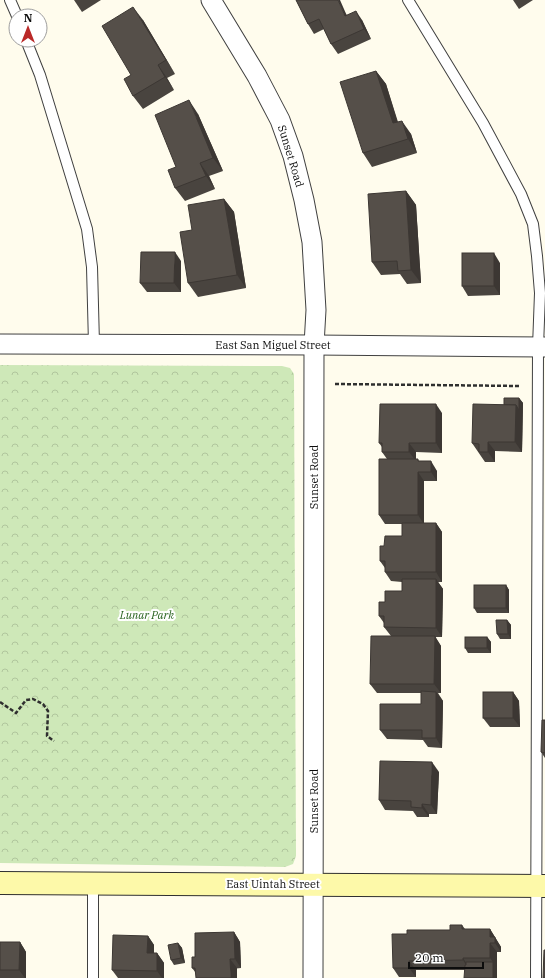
<svg xmlns="http://www.w3.org/2000/svg" width="545" height="978" font-family="'IBM Plex Serif',serif">
  <defs>
    <pattern id="park-crowns" width="20" height="18" patternUnits="userSpaceOnUse"><rect width="20" height="18" fill="#cee8b8"/><path d="M2 6a3 3 0 1 1 6 0M12 15a3 3 0 1 1 6 0" fill="none" stroke="#b0c69d"/></pattern>
  </defs>
  <rect width="100%" height="100%" fill="#fffced"/>
  <path fill="url(#park-crowns)" d="M0 365 282 366 290 368 294 374 296 856 293 864 285 867 0 863Z"/>
  <g fill="none" stroke-linecap="round" stroke-linejoin="round">
    <defs>
      <g id="service">
        <path d="M10 0 17 16"/>
        <path d="M408 0 483 123 521 194 533 224 537 256 540 293 538 347 536 978"/>
        <path d="M26 40 40 75 87 229 92 267 94 344"/>
        <path d="M93 978V883"/>
      </g>
      <g id="minor">
        <path d="M211 0 257 76 280 120 293 156 304 200 312 242 316 310 314 345 313 978"/>
        <path d="M0 344 314 345 545 347"/>
      </g>
      <path id="secondary" d="M0 883 545 886"/>
    </defs>
    <use href="#service" stroke="#404040" stroke-width="12"/>
    <use href="#minor" stroke="#404040" stroke-width="21"/>
    <use href="#secondary" stroke="#2f2f2f" stroke-width="24"/>
    <g stroke="#2f2f2f" stroke-width="2.5" stroke-dasharray="4 2" stroke-linecap="butt">
      <path d="M335 384 520 386"/>
      <path d="M0 702 16 713 26 700 33 699 43 704 48 711 47 736 54 741"/>
    </g>
    <use href="#service" stroke="#fff" stroke-width="10"/>
    <use href="#minor" stroke="#fff" stroke-width="19"/>
    <use href="#secondary" stroke="#fdf9a9" stroke-width="22"/>
  </g>
  <g fill="#49443f">
    <path d="M74 0H101L82 12Z"/>
    <path d="M296 0 347 15 362 20 371 39 338 54 331 44 324 29 314 34 308 24Z"/>
    <path d="M513 0H533L519 9Z"/>
    <path d="M143 20 175 74 167 78 174 90 143 109 133 96 131 75Z"/>
    <path d="M376 71 386 84 398 122 411 134 417 153 372 167 363 153Z"/>
    <path d="M198 114 223 171 209 176 215 189 185 201 175 188 176 167Z"/>
    <path d="M406 191 416 205 421 283 407 284 400 274 381 275 372 262Z"/>
    <path d="M224 199 234 212 246 288 198 297 188 283 192 230Z"/>
    <path d="M181 261V292H147L140 283Z"/>
    <path d="M500 263V295L468 296 462 286Z"/>
    <path d="M519 398 523 403 522 452 495 451V462H485L472 443 504 405Z"/>
    <path d="M442 413V453L416 452V459L437 471V481H424V523H436L442 532V582H438L443 589 442 637H435L441 646V693H438L443 701 442 748 428 747 423 740 387 739 380 730 421 704V693H377L370 684 391 636 384 627V623L379 616 385 602 402 591V582L391 581 385 572V568L380 561 384 546 402 536V524H385L379 515 387 459 382 452V447L379 443Z"/>
    <path d="M506 585 509 590V613H477L474 608Z"/>
    <path d="M507 620 511 625V639H500L497 634Z"/>
    <path d="M487 637 491 642V653H468L465 648Z"/>
    <path d="M513 692 519 701 520 727H490L483 718Z"/>
    <path d="M545 720V758L541 752Z"/>
    <path d="M439 772 437 814H429V817H417L413 811 385 810 379 800Z"/>
    <path d="M462 925 465 929H490L501 947V952H497V967L465 970H416V977H399L393 968 407 934 450 930Z"/>
    <path d="M234 932 240 942 241 968 196 973 192 968 195 957Z"/>
    <path d="M148 936 154 945V953H157L164 963V978H118L112 970Z"/>
    <path d="M0 942H20L26 952V978H0Z"/>
    <path d="M178 943 182 948 185 963 174 965 171 960Z"/>
  </g>
  <g fill="#3c3733">
    <path d="M338 0H340L351 25 345 16Z"/>
    <path d="M133 7 143 20 175 74 166 60Z"/>
    <path d="M356 11 362 20 371 39 364 29Z"/>
    <path d="M158 65 167 78 174 90 165 77Z"/>
    <path d="M376 71 386 84 402 137 393 123Z"/>
    <path d="M189 100 198 114 223 171 213 158Z"/>
    <path d="M402 121 411 134 417 153 408 139Z"/>
    <path d="M200 163 209 176 215 189 206 176Z"/>
    <path d="M406 191 416 205 421 283 411 270Z"/>
    <path d="M224 199 234 212 246 288 237 275Z"/>
    <path d="M175 252 181 261V292L174 283Z"/>
    <path d="M494 253 500 263V295L494 286Z"/>
    <path d="M519 398 523 403 522 452 515 442 516 405Z"/>
    <path d="M436 404 442 413V453L436 443Z"/>
    <path d="M488 442 495 451V462L488 452Z"/>
    <path d="M409 443 416 452V461L409 452Z"/>
    <path d="M431 461 437 471V481L431 472Z"/>
    <path d="M418 472 424 481V524L418 515Z"/>
    <path d="M436 523 442 532V582L436 572Z"/>
    <path d="M436 579 443 589 442 637 436 628Z"/>
    <path d="M506 585 509 590V613L506 608Z"/>
    <path d="M507 620 511 625V639L508 634Z"/>
    <path d="M435 636 441 646V693L434 684Z"/>
    <path d="M487 637 491 642V653L487 648Z"/>
    <path d="M436 692 443 701 442 748 436 738Z"/>
    <path d="M513 692 519 701 520 727 513 718Z"/>
    <path d="M432 762 439 772 437 814 431 805Z"/>
    <path d="M422 804 429 814V817L422 808Z"/>
    <path d="M490 929 501 947V952L495 943 490 937Z"/>
    <path d="M234 932 240 942 241 968 235 959Z"/>
    <path d="M148 936 154 945V963L147 953Z"/>
    <path d="M20 942 26 952V978H25L19 970Z"/>
    <path d="M178 943 182 948 185 963 181 958Z"/>
    <path d="M490 943 497 952V978H493V962L490 958Z"/>
    <path d="M157 953 164 963V978H162L157 971Z"/>
    <path d="M463 958 469 967V970L463 960Z"/>
    <path d="M230 959 237 968V978H231Z"/>
    <path d="M409 961 416 970V977L409 968Z"/>
  </g>
  <g fill="#554f49" stroke="#3c3733">
    <path d="M296 0H338L345 16 356 11 364 29 331 44 319 19 308 24Z"/>
    <path d="M133 7 166 60 158 65 165 77 133 96 124 79 131 75 102 26Z"/>
    <path d="M376 71 393 123 402 121 408 139 363 153 340 82Z"/>
    <path d="M189 100 213 158 200 163 206 176 175 188 168 170 176 167 155 115Z"/>
    <path d="M406 191 411 270 398 271 397 261 372 262 368 194Z"/>
    <path d="M224 199 237 275 188 283 180 232 192 230 188 205Z"/>
    <path d="M141 252H175L174 283H140Z"/>
    <rect x="462" y="253" width="32" height="33"/>
    <path d="M504 398H519V410L516 405H504Z"/>
    <path d="M380 404H436V443H409V452H382V443H379Z"/>
    <path d="M473 404 516 405 515 442H488V452H479V444L472 443Z"/>
    <path d="M379 459H418V461H431V472H418V515H379Z"/>
    <path d="M402 523H436V572H385V561H380V546H384L385 536H402Z"/>
    <path d="M402 579H436V628L384 627V616H379V602H385V591H402Z"/>
    <rect x="474" y="585" width="32" height="23"/>
    <path d="M496 620H507L508 634H497Z"/>
    <path d="M371 636H435L434 684H370Z"/>
    <rect x="465" y="637" width="22" height="11"/>
    <path d="M421 691 436 692V738H422V730H380V704H421Z"/>
    <rect x="483" y="692" width="30" height="26"/>
    <path d="M542 720H545V753L541 752Z"/>
    <path d="M380 761 432 762 431 805 422 804V808L411 807V801L379 800Z"/>
    <path d="M450 925H462V929H490V937H495V943H490V958H463V960L409 961V968H393L392 934H407V930H450Z"/>
    <path d="M234 932 235 959H230L231 978H196L195 968H192V957H195V933Z"/>
    <path d="M113 935 148 936 147 953H157V971L112 970Z"/>
    <path d="M0 942H20L19 970H0Z"/>
    <path d="M178 943 181 958 171 960 168 945Z"/>
    <path d="M544 950H545V978H543Z"/>
    <path d="M466 962H493V978H464L465 965H466Z"/>
  </g>
  <g text-anchor="middle" stroke-width="4" stroke-linejoin="round" paint-order="stroke">
    <g font-size="11" fill="#0d0d0d" stroke="#fff">
      <text transform="translate(291 156) rotate(73)" y="4">Sunset Road</text>
      <text x="273" y="349">East San Miguel Street</text>
      <text transform="translate(314 477) rotate(-90)" y="4">Sunset Road</text>
      <text transform="translate(314 801) rotate(-90)" y="4">Sunset Road</text>
      <text x="273" y="888">East Uintah Street</text>
    </g>
    <g font-size="11" font-style="italic" fill="#29631f" stroke="#fff">
      <text x="147" y="619">Lunar Park</text>
    </g>
  </g>
  <g transform="translate(28 28)"><circle r="19" fill="#ffffff" stroke="#9e9e9e"/>
  <path d="M0-3L7 15L0 10L-7 15Z" fill="#ba2928"/>
  <text y="-6" font-size="11" font-weight="bold" text-anchor="middle" fill="#0d0d0d">N</text>
  </g>
  <path d="M409 962v6h74v-6" fill="none" stroke="#0d0d0d" stroke-width="2"/>
  <text x="415" y="962" font-size="12" fill="#0d0d0d" stroke="#ffffff" stroke-width="3" paint-order="stroke">20 m</text>
</svg>
